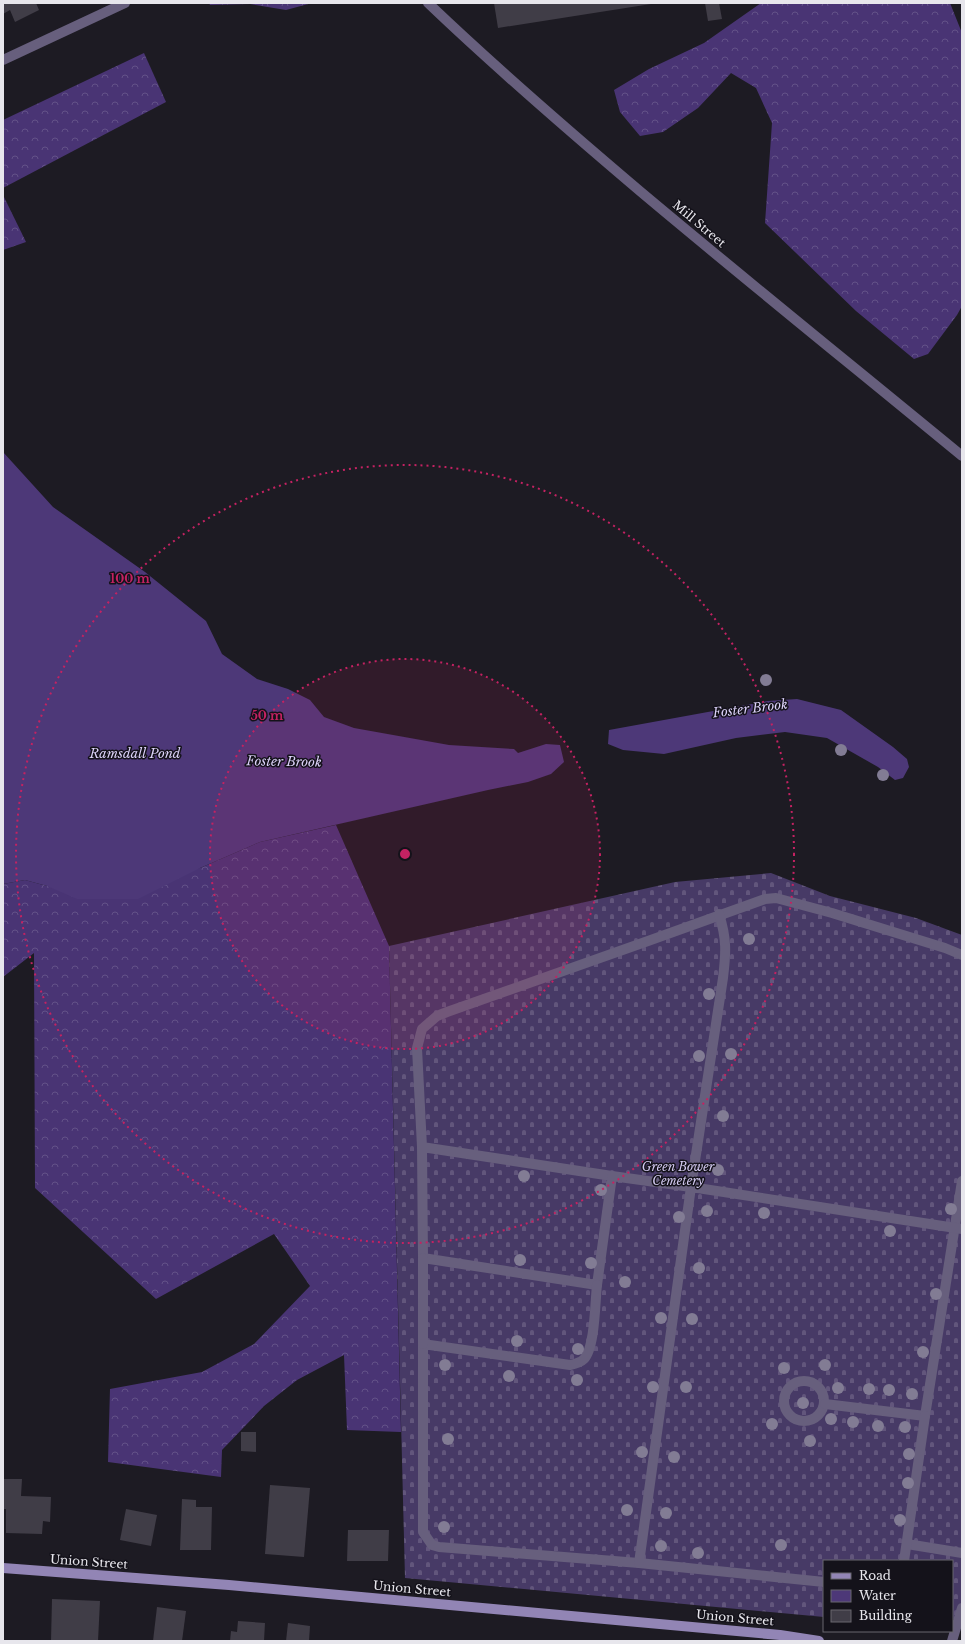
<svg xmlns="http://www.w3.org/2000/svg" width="965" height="1644" font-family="'Libre Baskerville',serif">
  <defs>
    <pattern id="forest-crowns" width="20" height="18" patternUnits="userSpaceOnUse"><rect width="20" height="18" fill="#493474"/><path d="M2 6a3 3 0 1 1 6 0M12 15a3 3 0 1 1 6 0" fill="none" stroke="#635188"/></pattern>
    <pattern id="cemetery-stones" width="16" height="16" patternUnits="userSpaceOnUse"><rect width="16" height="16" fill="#473a66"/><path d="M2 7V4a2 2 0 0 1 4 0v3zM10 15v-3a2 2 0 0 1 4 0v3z" fill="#62567c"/></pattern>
  </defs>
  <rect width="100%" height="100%" fill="#1d1b23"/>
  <g fill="url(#forest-crowns)">
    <path d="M209 3H312L286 10 250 4 210 5Z"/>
    <path d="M761 3H950L962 33V306L957 315 928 354 914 359 856 311 765 223 772 123 756 88 731 73 698 108 663 132 640 136 620 112 614 90 649 69 704 43Z"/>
    <path d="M144 53 166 102 3 188V120Z"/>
    <path d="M3 195 26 242 3 250Z"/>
    <path d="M336 825 389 946 401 1432 347 1430 344 1355 297 1380 264 1406 222 1450 221 1477 108 1462 110 1389 202 1372 254 1344 310 1286 274 1234 156 1299 35 1188 34 953 3 977V884L25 880 47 886 200 868 260 842Z"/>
  </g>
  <path fill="url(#cemetery-stones)" d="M771 873 830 896 916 918 962 935V1618L952 1619V1561H824V1617L405 1578 389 946 675 882Z"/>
  <g fill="#4d3878">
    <path d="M3 452 53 507 145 572 206 621 222 654 257 679 288 689 310 700 324 717 354 728 449 745 514 749 518 753 546 744 560 745 564 762 551 774 528 782 488 790 260 842 200 868 138 899H77L47 886 25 880 3 884Z"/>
    <path d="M797 699 841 710 893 747 907 759 909 767 903 778 895 780 878 767 827 738 785 732 736 738 664 754 623 750 608 744 609 730 768 701Z"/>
  </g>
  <g fill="#403d47">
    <path d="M3 3H36L39 10 15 22 10 10 3 14Z"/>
    <path d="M494 3H651V4L498 28Z"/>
    <path d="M705 3H719L722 19 708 21Z"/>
    <path d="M241 1432H256V1452L241 1451Z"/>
    <path d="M3 1479H22L21 1496 51 1497 50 1522 43 1521 42 1534 6 1533V1509H3Z"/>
    <path d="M270 1485 310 1488 304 1557 265 1554Z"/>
    <path d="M182 1499 196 1500V1507H212L211 1550H180Z"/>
    <path d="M126 1509 157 1515 151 1546 120 1540Z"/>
    <path d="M348 1530H389L388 1561H347Z"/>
    <path d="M52 1599 100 1601 98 1641H51Z"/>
    <path d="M157 1607 186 1611 182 1641H153Z"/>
    <path d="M238 1621 265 1623 264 1641H230L231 1631 237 1632Z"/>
    <path d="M288 1623 310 1626 309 1641H286Z"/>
  </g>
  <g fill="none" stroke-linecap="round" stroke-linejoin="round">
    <g stroke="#675f7d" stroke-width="10">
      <path d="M3 60 125 3"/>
      <path d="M422 1147 612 1176 597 1285 423 1258 422 1147 417 1048 422 1029 437 1016 447 1012 648 941 765 899 776 898 832 913 945 948 962 955"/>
      <path d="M612 1176 691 1187 723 978C726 953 727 939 719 914"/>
      <path d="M597 1285C595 1302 595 1348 584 1359 580 1363 575 1364 570 1365L423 1344V1532L432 1545 439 1547 639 1563"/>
      <path d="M423 1344V1258"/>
      <circle cx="804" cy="1401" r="20"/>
      <path d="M825 1404 925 1416 962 1181"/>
      <path d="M907 1544 962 1553"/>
      <path d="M904 1561 925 1416"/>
      <path d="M824 1582 639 1563 691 1187 962 1229"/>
    </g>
    <g stroke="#675f7d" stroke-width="10">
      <path d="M428 3C497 69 569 131 641 192 747 281 855 368 962 456"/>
      <path d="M952 1641 962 1608"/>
    </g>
    <path stroke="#9285b5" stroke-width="10" d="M3 1568 229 1585 780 1635 819 1641"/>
  </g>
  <g fill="#827c94">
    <circle cx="766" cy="680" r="6"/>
    <circle cx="841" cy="750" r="6"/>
    <circle cx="883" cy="775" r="6"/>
    <circle cx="749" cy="939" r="6"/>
    <circle cx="709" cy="994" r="6"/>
    <circle cx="731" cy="1054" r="6"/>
    <circle cx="699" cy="1056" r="6"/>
    <circle cx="723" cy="1116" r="6"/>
    <circle cx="718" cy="1170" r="6"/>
    <circle cx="524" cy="1176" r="6"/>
    <circle cx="601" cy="1190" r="6"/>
    <circle cx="951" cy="1209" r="6"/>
    <circle cx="707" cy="1211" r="6"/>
    <circle cx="764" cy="1213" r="6"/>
    <circle cx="679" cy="1217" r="6"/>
    <circle cx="890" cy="1231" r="6"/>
    <circle cx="520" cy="1260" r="6"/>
    <circle cx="591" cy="1263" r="6"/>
    <circle cx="699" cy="1268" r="6"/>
    <circle cx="625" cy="1282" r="6"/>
    <circle cx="936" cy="1294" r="6"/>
    <circle cx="661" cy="1318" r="6"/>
    <circle cx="692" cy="1319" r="6"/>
    <circle cx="517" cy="1341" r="6"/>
    <circle cx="578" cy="1349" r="6"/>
    <circle cx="923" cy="1352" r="6"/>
    <circle cx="445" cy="1365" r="6"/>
    <circle cx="825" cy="1365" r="6"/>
    <circle cx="784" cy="1368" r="6"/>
    <circle cx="509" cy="1376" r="6"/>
    <circle cx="577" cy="1380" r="6"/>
    <circle cx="653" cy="1387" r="6"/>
    <circle cx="686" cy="1387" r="6"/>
    <circle cx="838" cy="1388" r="6"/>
    <circle cx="869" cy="1389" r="6"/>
    <circle cx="889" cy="1390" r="6"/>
    <circle cx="912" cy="1394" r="6"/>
    <circle cx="803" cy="1403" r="6"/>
    <circle cx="831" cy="1419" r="6"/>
    <circle cx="853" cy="1422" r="6"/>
    <circle cx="772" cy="1424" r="6"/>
    <circle cx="878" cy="1426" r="6"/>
    <circle cx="905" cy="1427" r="6"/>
    <circle cx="448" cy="1439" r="6"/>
    <circle cx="810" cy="1441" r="6"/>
    <circle cx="642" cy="1452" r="6"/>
    <circle cx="909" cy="1454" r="6"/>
    <circle cx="674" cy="1457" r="6"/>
    <circle cx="908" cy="1483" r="6"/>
    <circle cx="627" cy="1510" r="6"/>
    <circle cx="666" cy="1513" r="6"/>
    <circle cx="900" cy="1520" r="6"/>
    <circle cx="444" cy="1527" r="6"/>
    <circle cx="781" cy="1545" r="6"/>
    <circle cx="661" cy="1546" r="6"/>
    <circle cx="698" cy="1553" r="6"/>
  </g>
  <circle cx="405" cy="854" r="195" fill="#c42262" fill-opacity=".12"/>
  <g fill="none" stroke="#c42262" stroke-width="2" stroke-dasharray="2 4">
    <circle cx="405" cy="854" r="195"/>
    <circle cx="405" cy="854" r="389"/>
  </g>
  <g text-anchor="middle" stroke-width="3" stroke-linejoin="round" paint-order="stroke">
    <g font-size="12" fill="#e7e6ec" stroke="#14121a">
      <text transform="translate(699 224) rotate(40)" y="4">Mill Street</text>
      <text transform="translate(89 1562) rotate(4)" y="4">Union Street</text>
      <text transform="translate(412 1589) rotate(5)" y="4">Union Street</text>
      <text transform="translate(735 1618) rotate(5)" y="4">Union Street</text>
    </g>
    <g font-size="12" font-style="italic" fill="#d4cbf1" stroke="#14121a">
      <text x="678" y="1171">Green Bower<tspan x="678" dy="14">Cemetery</tspan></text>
    </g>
    <g font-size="13" font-style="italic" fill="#dcd2f9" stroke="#14121a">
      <text transform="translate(750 708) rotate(-7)" y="5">Foster Brook</text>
      <text x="135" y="758">Ramsdall Pond</text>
      <text transform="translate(284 761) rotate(1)" y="5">Foster Brook</text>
    </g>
  </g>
  <circle cx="405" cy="854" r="6" fill="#c42262" stroke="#14121a" stroke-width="2"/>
  <g font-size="12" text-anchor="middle" font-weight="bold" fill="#c42262" stroke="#14121a" stroke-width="3" stroke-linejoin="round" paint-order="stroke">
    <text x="130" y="583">100 m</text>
    <text x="267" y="720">50 m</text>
  </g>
  <rect width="965" height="1644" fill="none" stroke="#e7e6ec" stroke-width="8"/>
  <rect x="823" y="1560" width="130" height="72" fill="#14121a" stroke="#68676e"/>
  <rect x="831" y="1573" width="20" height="6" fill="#9285b5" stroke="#68676e"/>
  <text x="859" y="1580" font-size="12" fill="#e7e6ec">Road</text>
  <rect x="831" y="1590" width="20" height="12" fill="#4d3878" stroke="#68676e"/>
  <text x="859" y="1600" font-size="12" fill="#e7e6ec">Water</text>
  <rect x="831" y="1610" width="20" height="12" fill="#403d47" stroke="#68676e"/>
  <text x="859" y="1620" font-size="12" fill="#e7e6ec">Building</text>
</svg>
